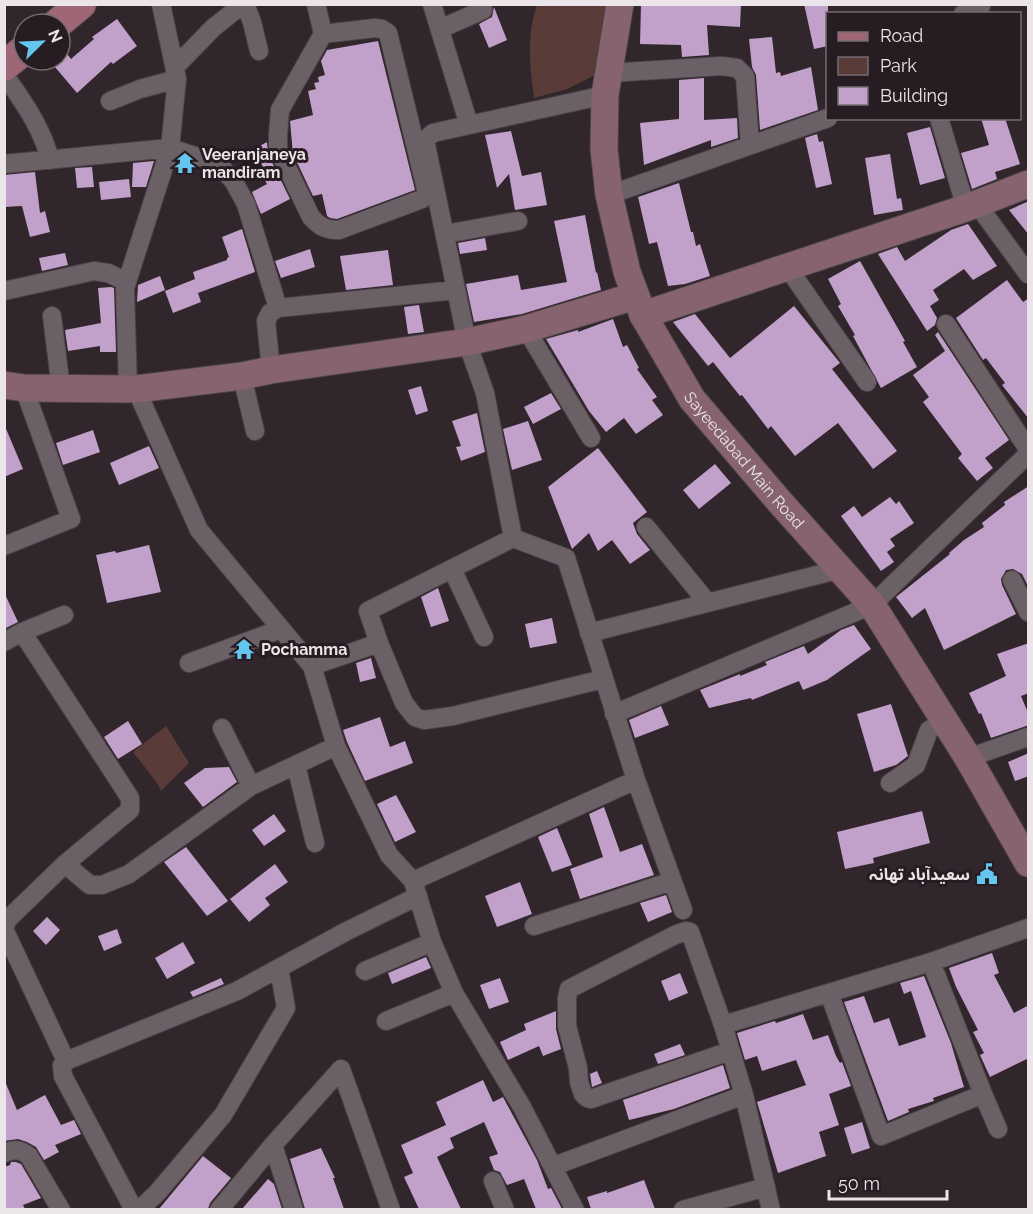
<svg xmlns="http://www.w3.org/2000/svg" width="1033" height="1214" viewBox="0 0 1033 1214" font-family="Raleway,'Noto Sans Arabic',sans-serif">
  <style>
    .green { fill: #593b37 }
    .building { fill: #c1a0c9 }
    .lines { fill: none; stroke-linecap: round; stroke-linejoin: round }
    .street-casing { stroke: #4b4247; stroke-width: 20 }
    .secondary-casing { stroke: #4b4247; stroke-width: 29 }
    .primary-casing { stroke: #4b4247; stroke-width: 32 }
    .street { stroke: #6c6067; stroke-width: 18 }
    .secondary { stroke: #86636e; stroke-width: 27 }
    .primary { stroke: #9f6775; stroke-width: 30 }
    .labels { text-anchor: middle; stroke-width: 6; stroke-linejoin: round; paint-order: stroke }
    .poi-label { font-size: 16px; font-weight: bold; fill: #ebe4e8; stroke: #261c22; text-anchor: start }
    .street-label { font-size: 16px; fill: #ebe4e8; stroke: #261c22 }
  </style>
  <rect width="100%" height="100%" fill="#30262c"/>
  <!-- green -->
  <path class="green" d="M537,5H606L595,75L567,89L534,98C530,64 526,38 537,5Z
    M166,726L189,763L161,791L157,783L133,752Z"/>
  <!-- building -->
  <path class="building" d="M641,4H741L740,27L707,25L709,55L682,57L681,45L640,44Z
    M804,4H828V46L814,49Z
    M494,7L507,40L489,48L479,24L492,17Z
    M117,19L137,46L113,64L111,62L77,93L49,60H60V45L71,59L94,39L92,37Z
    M772,37L776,73L780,72L781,76L811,67L818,110L760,130L756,75L752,67L749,39Z
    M378,41L415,190L337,219L330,218L327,216L322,194L313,196L293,154L290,121L313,115L308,91L316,89L314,83L319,82L318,77L325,75L321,61L327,50Z
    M704,78V120L737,118L738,138L711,147V140L644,165L640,123L679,119V80Z
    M981,118H1005L1020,164L995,172L997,179L972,189L961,153L989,145Z
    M930,127L945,178L920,185L907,133Z
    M511,131L522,176L541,172L547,205L515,210L509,174L497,188L485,135Z
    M817,134L819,142L823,141L832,184L816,188L805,138Z
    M267,142L268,154L290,199L261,214L252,192L267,184L262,175L266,173L254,149Z
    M890,154L897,199L901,198L903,210L874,215L865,158Z
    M154,161L146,187H132L133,163Z
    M92,167L94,187L77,188L75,168Z
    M35,172L40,213L45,211L50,232L30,237L22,206L4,207V175Z
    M129,179L131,197L101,200L99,182Z
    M679,183L691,232H693L696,246L700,244L710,276L685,284L668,286L657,242L649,244L638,197Z
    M1029,201V235L1009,210Z
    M585,215L596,273L597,272L601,290L522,314L474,322L466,284L518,275L521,290L567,282L554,221Z
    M968,224L997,266L973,280L964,269L933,290L939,300L930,306L937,318L935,325L927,331L878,254L897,247L905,261L951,230Z
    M242,229L255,272L198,293L201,302L173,313L165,291L195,279L193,272L227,260V258L229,257L222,237Z
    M485,238L487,250L460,254L458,243Z
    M310,249L315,267L281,278L275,261Z
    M388,250L393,285L346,290L340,256Z
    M65,253L68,265L42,271L39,258Z
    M860,261L905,341L903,342L917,367L881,388L853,336L855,335L838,306L841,304L828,279Z
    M160,276L165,290L137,302L138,285Z
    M1007,280L1023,302L1029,298V419L1002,385L1005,383L986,358L983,360L956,318Z
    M111,287L114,288L116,352H100V346L68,351L65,330L101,323L98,288Z
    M419,305L424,332L408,334L404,307Z
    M794,306L840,363L832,369L897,451L873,469L838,423L795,456L771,426L768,429L742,395L740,396L713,362L708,366L673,322L695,314L730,358Z
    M613,319L623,347L627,345L639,368L637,369L657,397L652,400L663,415L636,434L624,418L606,432L589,411L546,339L578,330V332Z
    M938,332L1009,440L985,458L993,468L977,481L958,458L962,454L923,402L929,397L913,375L945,351L935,335Z
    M421,386L428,411L416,415L408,390Z
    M551,393L561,409L533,424L524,407Z
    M477,413L485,452L461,461L456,447L461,446L452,421Z
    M528,421L542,460L512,470L503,429Z
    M4,424L23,469L4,477Z
    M93,430L100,452L63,465L56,443Z
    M149,446L159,468L119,485L110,463Z
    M598,448L647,512L633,523L637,534L650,550L630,564L612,540L598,551L589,533L572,549L548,487Z
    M715,464L731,483L699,509L683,490Z
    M1029,486V588L1022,574L1013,569L1006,570L1001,579L1002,585L1016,614L944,650L925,608L912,618L896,597L950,554L949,553L964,540L984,527L982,523L1005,505L1004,502Z
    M890,497L896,504L899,501L914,523L890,539L895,546L887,552L894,562L881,571L841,516L854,506L862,517Z
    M149,545L161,592L107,603L96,555L115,551L116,553Z
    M438,588L449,621L431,627L421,597Z
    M4,592L18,622L4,629Z
    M552,618L557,643L530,648L525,624Z
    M854,625L871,649L827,680L803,690L799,681L752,700L751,698L709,708L700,690L740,674V676L767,665L765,662L804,646L808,654L841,630Z
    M1029,643V693L1021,696L1029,715V725L991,738L981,713L979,714L969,693L1006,676L997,654Z
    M371,658L376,678L360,682L356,663Z
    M891,704L908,756L896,765L874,772L857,714Z
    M661,706L669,725L635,738L629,720Z
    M380,717L390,747L405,741L413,763L365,781L347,742L343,730Z
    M128,721L142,744L118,759L104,737Z
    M1029,753V776L1015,781L1008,762Z
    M229,767L237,782L203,807L184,783L205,768Z
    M396,795L416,832L395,842L377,804Z
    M604,807L620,852L642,844L654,875L580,899L570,869L603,857L589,814Z
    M922,811L930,843L873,858L874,863L845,869L837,832Z
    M274,814L286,831L264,846L252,830Z
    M557,828L572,865L552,872L538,837Z
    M186,847L228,901L207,916L164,862Z
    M275,864L288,882L265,898L270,905L249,922L230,899Z
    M520,882L532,914L497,927L485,896Z
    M666,895L672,912L648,922L640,903Z
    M47,917L60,930L46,945L33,931Z
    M117,929L122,943L104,951L98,936Z
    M183,942L195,963L167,979L155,958Z
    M992,953L999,973L994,975L1014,1013L1029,1005V1058L990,1077L980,1055L984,1053L973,1032L978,1030L956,987L949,968Z
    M426,957L431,968L392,984L388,973Z
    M680,973L688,993L669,1001L661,981Z
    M924,976L951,1043L964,1087L933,1098L934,1101L908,1109L909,1112L888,1121L844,1002L864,996L874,1023L889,1018L899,1046L926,1037L911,991L904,994L900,983Z
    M221,978L224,984L193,997L190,992Z
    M500,978L509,1002L489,1009L480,985Z
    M556,1011V1029L561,1049L543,1056L539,1046L508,1060L500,1042L526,1030L524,1024Z
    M803,1014L813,1040L828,1035L836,1056L840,1063L842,1062L851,1086L829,1094L839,1125L819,1132L826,1156L778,1173L757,1102L806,1085L796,1060L762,1071L757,1056L745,1060L737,1033L775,1021L776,1023Z
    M680,1044L685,1055L658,1064L654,1054Z
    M723,1065L730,1088L674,1109L629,1120L623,1100Z
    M597,1071L602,1083L592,1087L590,1074Z
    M4,1079L17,1110L45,1095L61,1125L74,1120L81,1134L55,1145L59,1152L44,1160L36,1147L27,1142L18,1139L4,1141Z
    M483,1080L493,1102L503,1097L537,1160L548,1189L551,1188L562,1209H536L524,1179L507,1185L500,1172L494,1170L489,1157L498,1154L484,1122L450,1138L454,1148L437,1157L461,1209H419L404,1177L413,1173L401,1145L446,1125L436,1102Z
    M862,1122L870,1148L852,1154L844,1128Z
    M321,1148L335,1178H333L344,1209H305L290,1159Z
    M203,1156L231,1178L210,1203L208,1209H159Z
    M11,1162H16L21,1164L41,1198L23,1205L25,1209H4V1167L10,1165Z
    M268,1179L274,1184L282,1209H242Z
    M644,1180L655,1209H591L587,1197L607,1191V1193Z"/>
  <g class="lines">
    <defs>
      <path id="street" d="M161,4L177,79L170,148L125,288L128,389H136L199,530L312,666L336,746L389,855L413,881L432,942L454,993L522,1107L575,1210
        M245,4L252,22L259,51
        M316,4L323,34L280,110L278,135V149L311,217C320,227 326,230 339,230L422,199L427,193L388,33L382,29L375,28L323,34
        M432,4L469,125L433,133L425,140L467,342L485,393L513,538L566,558L636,780L683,910
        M963,14L981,6L980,4
        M440,29L483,10
        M176,66L213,28L243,4
        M608,73L721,66L737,68L745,76L750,145
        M4,74C23,102 42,127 50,160
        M110,101L140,89L177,79
        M939,118L966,208
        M469,125L605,95
        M4,164L170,148L214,162L223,169L234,182L246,204L278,308L270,313L266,321L271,370
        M609,195L828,118
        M977,204L1028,274
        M445,234L518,221
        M788,268L867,382
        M4,291L94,271L108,273L127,282
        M278,308L456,290
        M52,316L61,389
        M946,324L1028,449
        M526,329L591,438
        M242,376L255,431
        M646,527L707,602
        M4,546L71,519L24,388
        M452,569L484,637
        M1012,580L1028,612
        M64,615L22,632L130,798V810L65,864L90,885H102L129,874L251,786L336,746
        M589,633L841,569
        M4,642L22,632
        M379,643L404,703L415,717L424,720L453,716L603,679
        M189,663L281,629
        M312,666L379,643L368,611L513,538
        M614,714L872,605L1028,454
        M222,728L251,786
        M968,758L1028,737
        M296,765L315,843
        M890,783L916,765L929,730L945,722
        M413,881L636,780
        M534,926L672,881
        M4,928L8,919L65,864
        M4,929L66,1061
        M931,962L983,1094
        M365,971L432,942
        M829,993L881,1136L983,1094L998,1129
        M386,1021L454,993
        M723,1025L931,962L1028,928
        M730,1051L591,1099L587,1098L583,1094L579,1082L578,1068L567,1026V998L569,989L675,935L686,931L690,932L723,1025L744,1095L771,1210
        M273,1145L294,1210
        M4,1153C15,1149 20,1149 29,1156L61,1210
        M554,1166L744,1095
        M493,1181L505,1210
        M134,1210L63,1076L62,1065L66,1061L237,991L345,932L418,896
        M139,1210L157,1193L223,1115L286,1008L279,968
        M219,1210L273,1145L341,1069L391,1210
        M683,1210L766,1187"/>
      <g id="secondary">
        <path id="s1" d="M620,4L605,95L604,149L609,195L627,272L643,315L692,399L779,501L872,605L968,758L1028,863"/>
        <path d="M643,315L966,208L1028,184"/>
        <path d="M4,385L24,388L128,389"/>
        <path d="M136,389L242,376L271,370L467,342L526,329L635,296"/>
      </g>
      <path id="primary" d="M57,24L81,4
        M4,66L24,50"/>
    </defs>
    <!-- street casing -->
    <use href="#street" class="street-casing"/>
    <!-- secondary casing -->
    <use href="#secondary" class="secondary-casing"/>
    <!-- primary casing -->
    <use href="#primary" class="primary-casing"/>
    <!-- street -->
    <use href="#street" class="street"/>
    <!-- secondary -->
    <use href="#secondary" class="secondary"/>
    <!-- primary -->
    <use href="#primary" class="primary"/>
  </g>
  <!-- icons -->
  <defs>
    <symbol id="temple-bare" viewBox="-9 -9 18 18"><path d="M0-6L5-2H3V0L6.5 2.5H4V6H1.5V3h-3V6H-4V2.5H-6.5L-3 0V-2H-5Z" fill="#64c5ee" stroke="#261c22" stroke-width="2.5" paint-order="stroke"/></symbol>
    <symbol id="civic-bare" viewBox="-9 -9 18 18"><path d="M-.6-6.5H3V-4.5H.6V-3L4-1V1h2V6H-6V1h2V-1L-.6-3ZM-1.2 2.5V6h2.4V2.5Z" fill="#64c5ee" stroke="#261c22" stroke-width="2.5" paint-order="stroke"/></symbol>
  </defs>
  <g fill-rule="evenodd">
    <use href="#temple-bare" x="170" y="148" width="30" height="30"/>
    <use href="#temple-bare" x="229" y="634" width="30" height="30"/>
    <use href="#civic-bare" x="972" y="859" width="30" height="30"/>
  </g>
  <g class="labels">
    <!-- poi labels -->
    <g class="poi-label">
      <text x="202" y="160">Veeranjaneya<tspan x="202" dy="18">mandiram</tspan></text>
      <text x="261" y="655">Pochamma</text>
      <text x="970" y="880" text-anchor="end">سعیدآباد تھانہ</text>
    </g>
    <!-- street labels -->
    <g class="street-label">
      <text dy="6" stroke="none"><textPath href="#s1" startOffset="495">Sayeedabad Main Road</textPath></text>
    </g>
  </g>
  <!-- border -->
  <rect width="1033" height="1214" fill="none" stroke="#ebe4e8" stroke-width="12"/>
  <!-- legend -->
  <rect x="826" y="12" width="195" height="108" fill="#261c22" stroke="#756c71" stroke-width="1.5"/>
  <rect x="838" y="32" width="30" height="9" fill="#9f6775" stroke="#756c71" stroke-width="1.5"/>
  <text x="880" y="42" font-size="18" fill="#ebe4e8">Road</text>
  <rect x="838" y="57" width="30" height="18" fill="#593b37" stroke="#756c71" stroke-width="1.5"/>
  <text x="880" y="72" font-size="18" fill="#ebe4e8">Park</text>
  <rect x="838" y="87" width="30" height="18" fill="#c1a0c9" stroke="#756c71" stroke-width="1.5"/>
  <text x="880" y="102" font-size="18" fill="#ebe4e8">Building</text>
  <!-- north arrow -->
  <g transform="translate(42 42) rotate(66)"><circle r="28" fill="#261c22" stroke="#756c71" stroke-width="1.5"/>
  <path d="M0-4.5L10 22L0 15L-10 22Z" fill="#64c5ee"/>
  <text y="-9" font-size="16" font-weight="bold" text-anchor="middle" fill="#ebe4e8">N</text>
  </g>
  <!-- scale -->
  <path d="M829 1190v9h118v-9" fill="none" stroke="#ebe4e8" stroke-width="3"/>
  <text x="838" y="1190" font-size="18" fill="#ebe4e8" stroke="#261c22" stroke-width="4.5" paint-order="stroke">50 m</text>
</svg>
